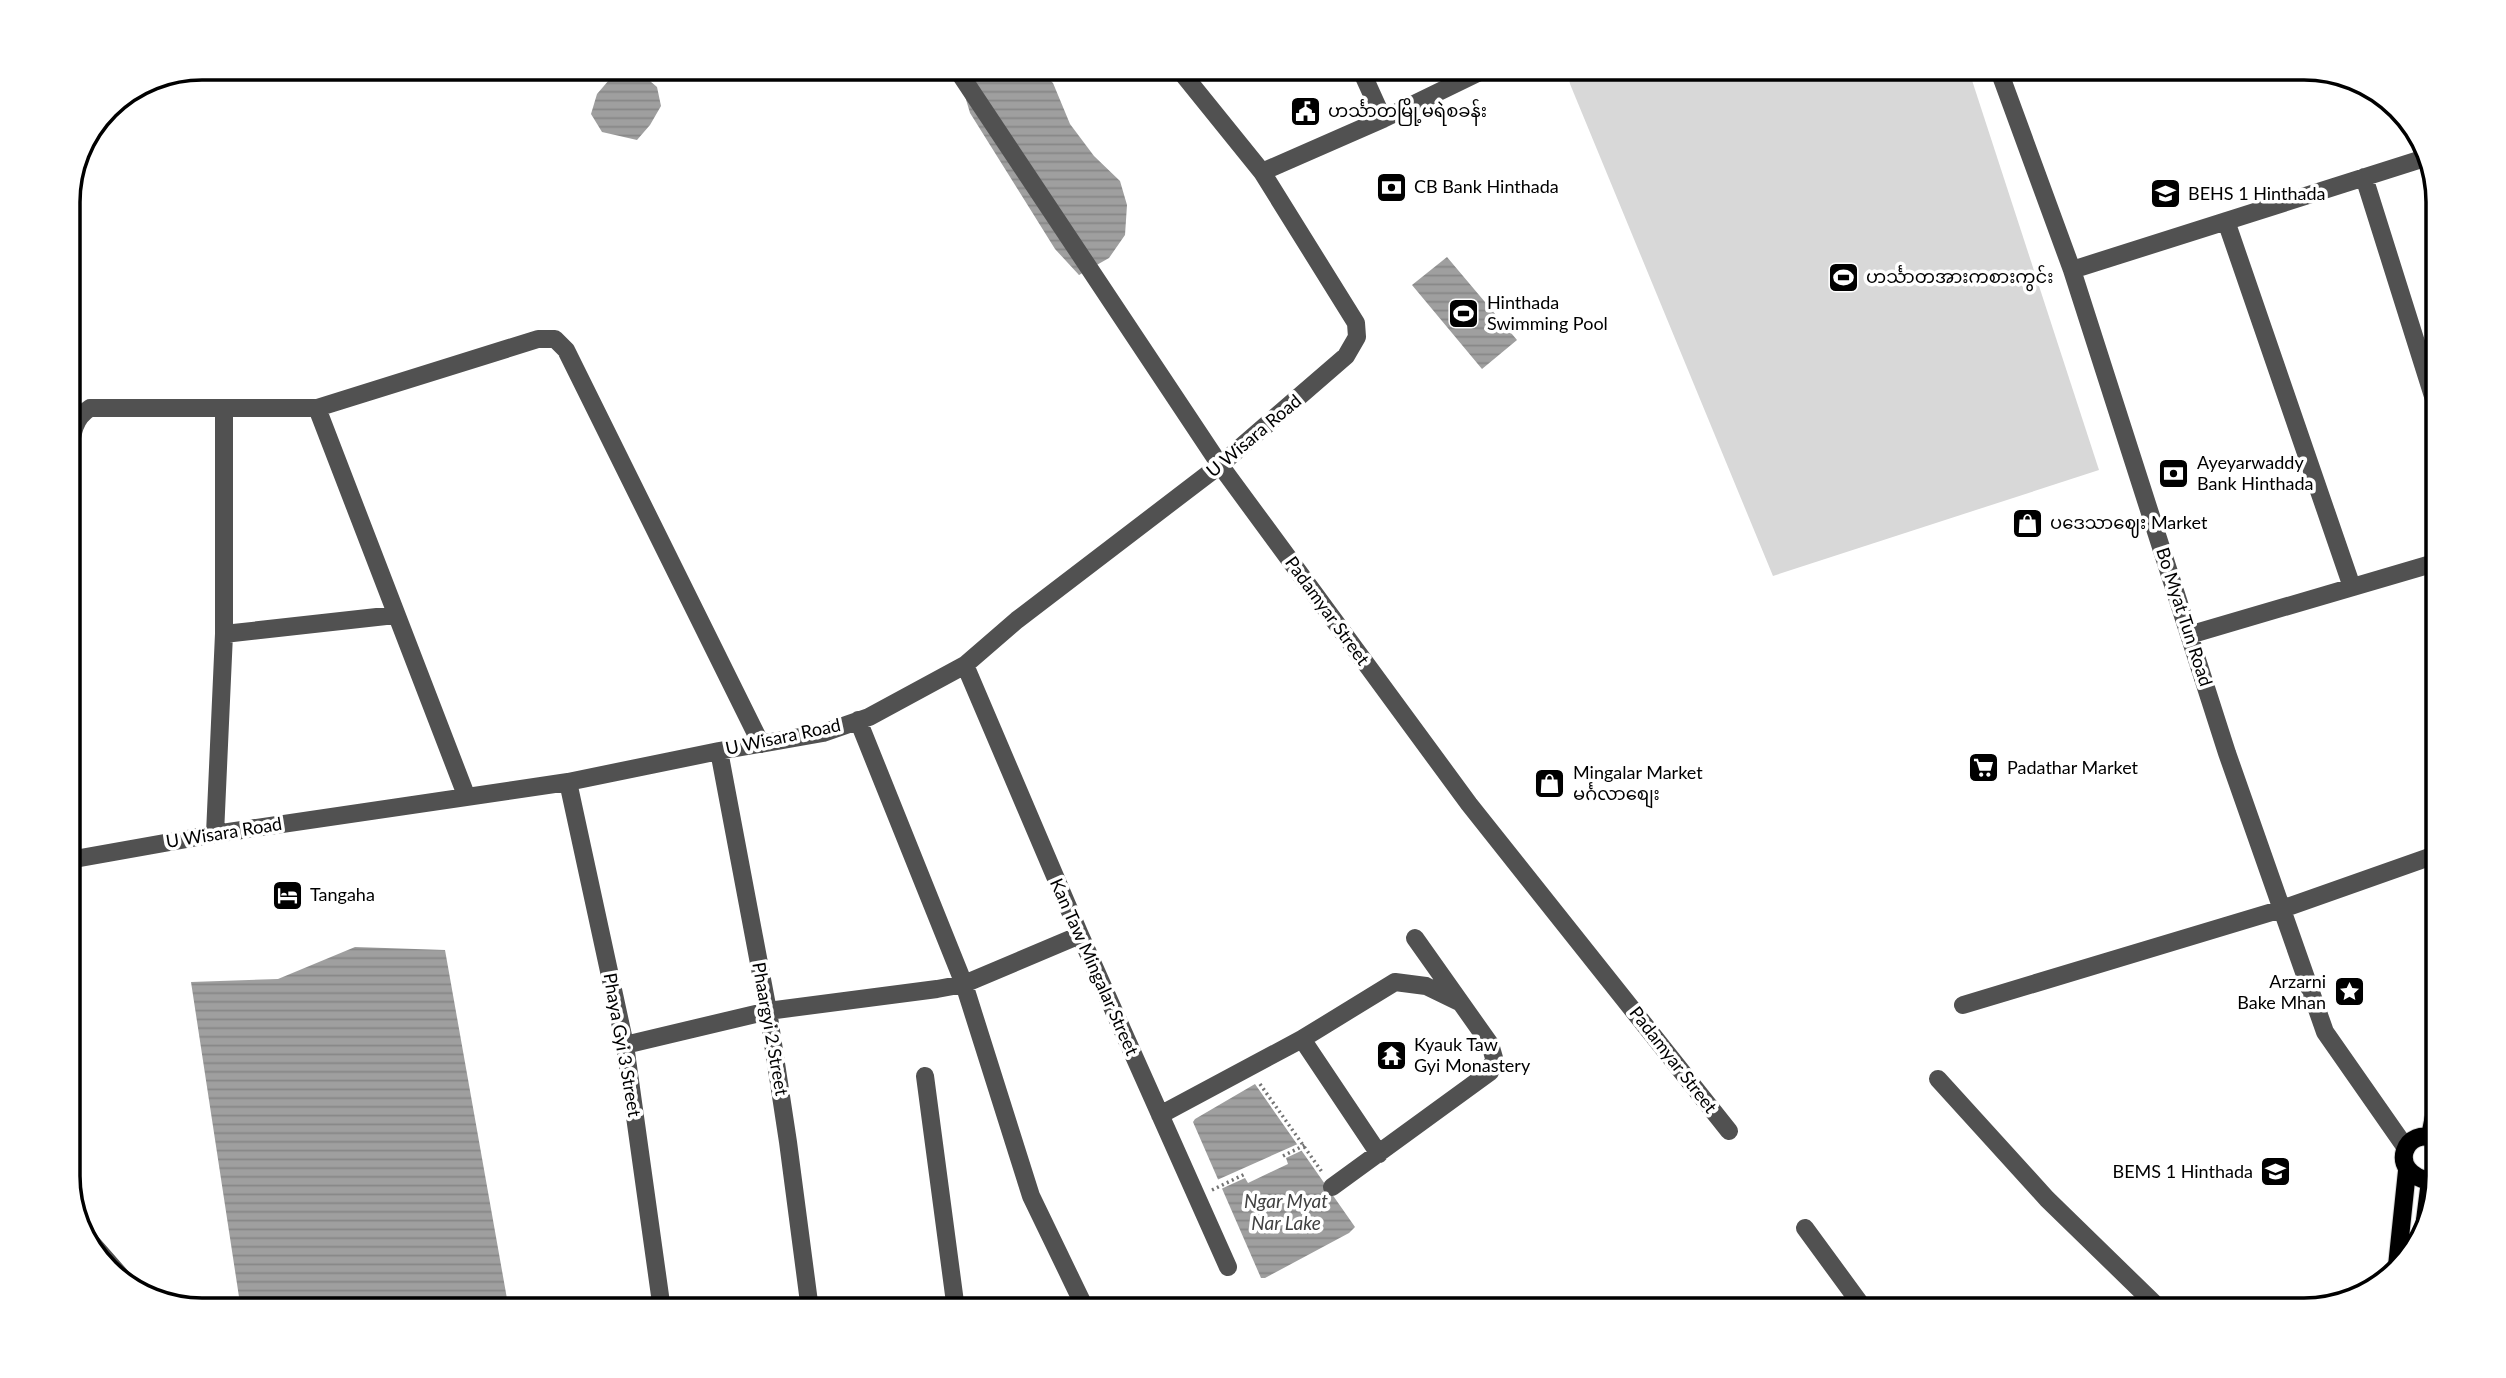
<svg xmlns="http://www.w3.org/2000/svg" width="2506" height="1378" viewBox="0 0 2506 1378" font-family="Lato,'Noto Sans Myanmar',sans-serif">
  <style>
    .pitch { fill: #d8d8d8 }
    .water { fill: url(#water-rules) }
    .pier { fill: #fff }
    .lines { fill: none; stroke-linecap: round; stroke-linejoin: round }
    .major-casing { stroke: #dbdbdb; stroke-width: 20 }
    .path { stroke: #737373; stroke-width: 3.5; stroke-dasharray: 2 3.5; stroke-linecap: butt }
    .minor { stroke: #515151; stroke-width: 18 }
    .major { stroke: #000; stroke-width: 18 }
    .labels { text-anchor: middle; stroke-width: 7; stroke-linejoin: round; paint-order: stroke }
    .poi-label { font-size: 18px; fill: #000; stroke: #fff; text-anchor: start }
    .street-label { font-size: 18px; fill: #000; stroke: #fff }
    .water-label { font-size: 19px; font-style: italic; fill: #404040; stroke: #fff }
    .rim { fill: none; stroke: #000; stroke-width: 3.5 }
  </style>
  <defs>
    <pattern id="water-rules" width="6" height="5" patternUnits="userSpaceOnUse" patternTransform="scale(1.75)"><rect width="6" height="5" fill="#9f9f9f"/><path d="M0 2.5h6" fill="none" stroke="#878787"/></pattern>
  </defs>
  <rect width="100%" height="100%" fill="#fff"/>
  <!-- pitch -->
  <path class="pitch" d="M1567,68H1968L2099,470L1773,576L1570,84Z"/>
  <!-- water -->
  <path class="water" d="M986,68H1038L1053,83L1070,124L1094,156L1120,181L1127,205L1125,235L1109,258L1079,275L1055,249L970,113L965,96L978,70Z
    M637,70L657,87L661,106L650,125L637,140L602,132L591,114L597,94L615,73Z
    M1447,257L1517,340L1482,369L1412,285Z
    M355,947L445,950L509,1310H241L191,982L278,979Z
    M1255,1084L1355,1227L1349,1233L1265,1278H1261L1193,1122L1195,1119Z"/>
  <!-- pier -->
  <path class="pier" d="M1300,1143L1303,1150L1286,1158L1288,1164L1248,1183L1245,1178L1221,1189L1217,1180Z"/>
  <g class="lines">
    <defs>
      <path id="major" d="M2430,1136L2438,1096
        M2438,1176L2430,1181C2385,1173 2405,1123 2438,1140
        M2423,1236L2430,1181
        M2397,1266L2407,1171"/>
    </defs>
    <!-- major casing -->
    <use href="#major" class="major-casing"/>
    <!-- path -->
    <path class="path" d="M1260,1084L1322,1172
      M1283,1156L1305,1145
      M1212,1190L1245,1174"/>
    <!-- minor -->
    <path class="minor" d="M956,68L1220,465L1469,804L1729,1131
      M1178,68L1262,172
      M1360,68L1383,119
      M1998,68L2072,270L2227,753L2325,1032L2406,1148
      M2364,177L2438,412
      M2226,221L2352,587
      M2072,270L2425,158
      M317,408L466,795
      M69,460C72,439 71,420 90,408H317L538,339H555L566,350L761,744
      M224,634L395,615
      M2189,635L2438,562
      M965,665L1080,935L1228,1267
      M858,720L964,984L1031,1196L1086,1310
      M719,751L768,1011L788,1142L810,1310
      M568,782L625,1045L662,1310
      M215,834L224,634V408
      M69,860L215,834L568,782L719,751L823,733L869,717L965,665L1017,620L1220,465L1346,356L1357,337L1356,323L1262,172L1383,119L1488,68
      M1963,1005L2282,909L2438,854
      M625,1045L768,1011L937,989L964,984L1080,935
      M925,1076L956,1310
      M1938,1079L2047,1199L2161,1310
      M1160,1115L1302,1039
      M1379,1154L1302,1039L1395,982L1426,986L1459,1002
      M1332,1187L1490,1072L1494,1058L1490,1044L1415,938
      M1805,1228L1865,1310
      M85,1233L89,1240L125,1281"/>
    <!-- major -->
    <use href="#major" class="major"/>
  </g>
  <!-- icons -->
  <defs>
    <symbol id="civic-square" viewBox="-11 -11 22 22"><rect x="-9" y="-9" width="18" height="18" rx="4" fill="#000" stroke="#fff"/><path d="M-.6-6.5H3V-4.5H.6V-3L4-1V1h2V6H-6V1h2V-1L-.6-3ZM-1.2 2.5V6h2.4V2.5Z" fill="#fff"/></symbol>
    <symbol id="bank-square" viewBox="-11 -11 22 22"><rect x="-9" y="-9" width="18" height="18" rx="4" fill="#000" stroke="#fff"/><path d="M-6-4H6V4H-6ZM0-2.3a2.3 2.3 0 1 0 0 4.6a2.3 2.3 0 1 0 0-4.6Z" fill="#fff"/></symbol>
    <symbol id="school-square" viewBox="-11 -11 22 22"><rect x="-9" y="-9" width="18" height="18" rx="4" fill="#000" stroke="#fff"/><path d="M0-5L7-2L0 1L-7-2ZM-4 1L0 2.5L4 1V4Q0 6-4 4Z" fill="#fff"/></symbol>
    <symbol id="stadium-square" viewBox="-11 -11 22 22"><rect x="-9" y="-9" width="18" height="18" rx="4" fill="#000" stroke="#fff"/><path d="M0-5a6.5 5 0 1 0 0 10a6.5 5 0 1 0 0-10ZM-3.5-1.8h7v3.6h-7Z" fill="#fff"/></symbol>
    <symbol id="shop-square" viewBox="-11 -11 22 22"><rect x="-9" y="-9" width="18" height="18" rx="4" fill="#000" stroke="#fff"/><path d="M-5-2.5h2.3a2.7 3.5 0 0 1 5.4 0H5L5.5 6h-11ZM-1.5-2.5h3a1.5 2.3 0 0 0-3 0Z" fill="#fff"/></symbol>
    <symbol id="supermarket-square" viewBox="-11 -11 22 22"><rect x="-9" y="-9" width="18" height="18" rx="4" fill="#000" stroke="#fff"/><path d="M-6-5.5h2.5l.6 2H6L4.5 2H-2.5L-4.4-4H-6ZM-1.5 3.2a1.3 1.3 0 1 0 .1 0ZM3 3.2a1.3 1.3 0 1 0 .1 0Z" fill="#fff"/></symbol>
    <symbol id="hotel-square" viewBox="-11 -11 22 22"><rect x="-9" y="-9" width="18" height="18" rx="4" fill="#000" stroke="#fff"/><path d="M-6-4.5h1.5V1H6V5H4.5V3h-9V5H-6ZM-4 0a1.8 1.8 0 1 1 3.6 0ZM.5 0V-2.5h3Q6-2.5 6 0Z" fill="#fff"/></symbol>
    <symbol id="sight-square" viewBox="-11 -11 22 22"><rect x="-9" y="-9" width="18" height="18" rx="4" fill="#000" stroke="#fff"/><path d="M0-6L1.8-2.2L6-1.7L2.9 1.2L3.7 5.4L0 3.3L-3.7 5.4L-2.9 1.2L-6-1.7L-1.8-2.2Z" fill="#fff"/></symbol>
    <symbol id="temple-square" viewBox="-11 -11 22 22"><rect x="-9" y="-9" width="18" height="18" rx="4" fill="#000" stroke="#fff"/><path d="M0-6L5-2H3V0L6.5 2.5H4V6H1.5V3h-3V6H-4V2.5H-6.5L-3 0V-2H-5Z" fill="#fff"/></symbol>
  </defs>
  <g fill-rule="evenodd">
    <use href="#civic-square" x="1288" y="94" width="35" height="35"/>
    <use href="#bank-square" x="1374" y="170" width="35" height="35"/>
    <use href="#school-square" x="2148" y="176" width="35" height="35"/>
    <use href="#stadium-square" x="1826" y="260" width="35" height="35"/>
    <use href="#stadium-square" x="1446" y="296" width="35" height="35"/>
    <use href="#bank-square" x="2156" y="456" width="35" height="35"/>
    <use href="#shop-square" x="2010" y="506" width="35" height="35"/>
    <use href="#supermarket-square" x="1966" y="750" width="35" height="35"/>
    <use href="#shop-square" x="1532" y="766" width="35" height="35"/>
    <use href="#hotel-square" x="270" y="878" width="35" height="35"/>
    <use href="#sight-square" x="2332" y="974" width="35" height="35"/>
    <use href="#temple-square" x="1374" y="1038" width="35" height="35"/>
    <use href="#school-square" x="2258" y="1154" width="35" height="35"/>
  </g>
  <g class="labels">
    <!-- poi labels -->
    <g class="poi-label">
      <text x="1328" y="117">ဟင်္သာတမြို့မရဲစခန်း</text>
      <text x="1414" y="193">CB Bank Hinthada</text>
      <text x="2188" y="200">BEHS 1 Hinthada</text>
      <text x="1866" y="283">ဟင်္သာတအားကစားကွင်း</text>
      <text x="1487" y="309">Hinthada<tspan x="1487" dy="21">Swimming Pool</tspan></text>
      <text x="2197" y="469">Ayeyarwaddy<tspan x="2197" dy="21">Bank Hinthada</tspan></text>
      <text x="2050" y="529">ပဒေသာဈေး Market</text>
      <text x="2007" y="774">Padathar Market</text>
      <text x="1573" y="779">Mingalar Market<tspan x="1573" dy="21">မင်္ဂလာစျေး</tspan></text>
      <text x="310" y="901">Tangaha</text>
      <text x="2326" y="988" text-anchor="end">Arzarni<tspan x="2326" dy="21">Bake Mhan</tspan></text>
      <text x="1414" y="1051">Kyauk Taw<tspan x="1414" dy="21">Gyi Monastery</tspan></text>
      <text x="2253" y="1178" text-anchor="end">BEMS 1 Hinthada</text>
    </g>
    <!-- street labels -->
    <g class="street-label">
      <text transform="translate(1254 436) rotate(-40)" y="6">U Wisara Road</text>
      <text transform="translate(1327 611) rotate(54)" y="6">Padamyar Street</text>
      <text transform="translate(2184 617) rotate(72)" y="6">Bo Myat Tun Road</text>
      <text transform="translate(783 737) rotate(-12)" y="6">U Wisara Road</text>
      <text transform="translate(224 833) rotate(-9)" y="6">U Wisara Road</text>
      <text transform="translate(1094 967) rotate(66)" y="6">Kan Taw Mingalar Street</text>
      <text transform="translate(770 1029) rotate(80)" y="6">Phaargyi 2 Street</text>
      <text transform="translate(622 1045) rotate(80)" y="6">Phaya Gyi 3 Street</text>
      <text transform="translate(1673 1060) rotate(52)" y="6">Padamyar Street</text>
    </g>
    <!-- water labels -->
    <g class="water-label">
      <text x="1286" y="1208">Ngar Myat<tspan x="1286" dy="22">Nar Lake</tspan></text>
    </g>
  </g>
  <!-- crop -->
  <path d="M0 0H2506V1378H0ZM202 80H2304A122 122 0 0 1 2426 202V1176A122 122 0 0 1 2304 1298H202A122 122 0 0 1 80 1176V202A122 122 0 0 1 202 80Z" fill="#fff" fill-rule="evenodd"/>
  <path class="rim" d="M202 80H2304A122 122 0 0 1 2426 202V1176A122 122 0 0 1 2304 1298H202A122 122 0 0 1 80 1176V202A122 122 0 0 1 202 80Z"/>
</svg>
